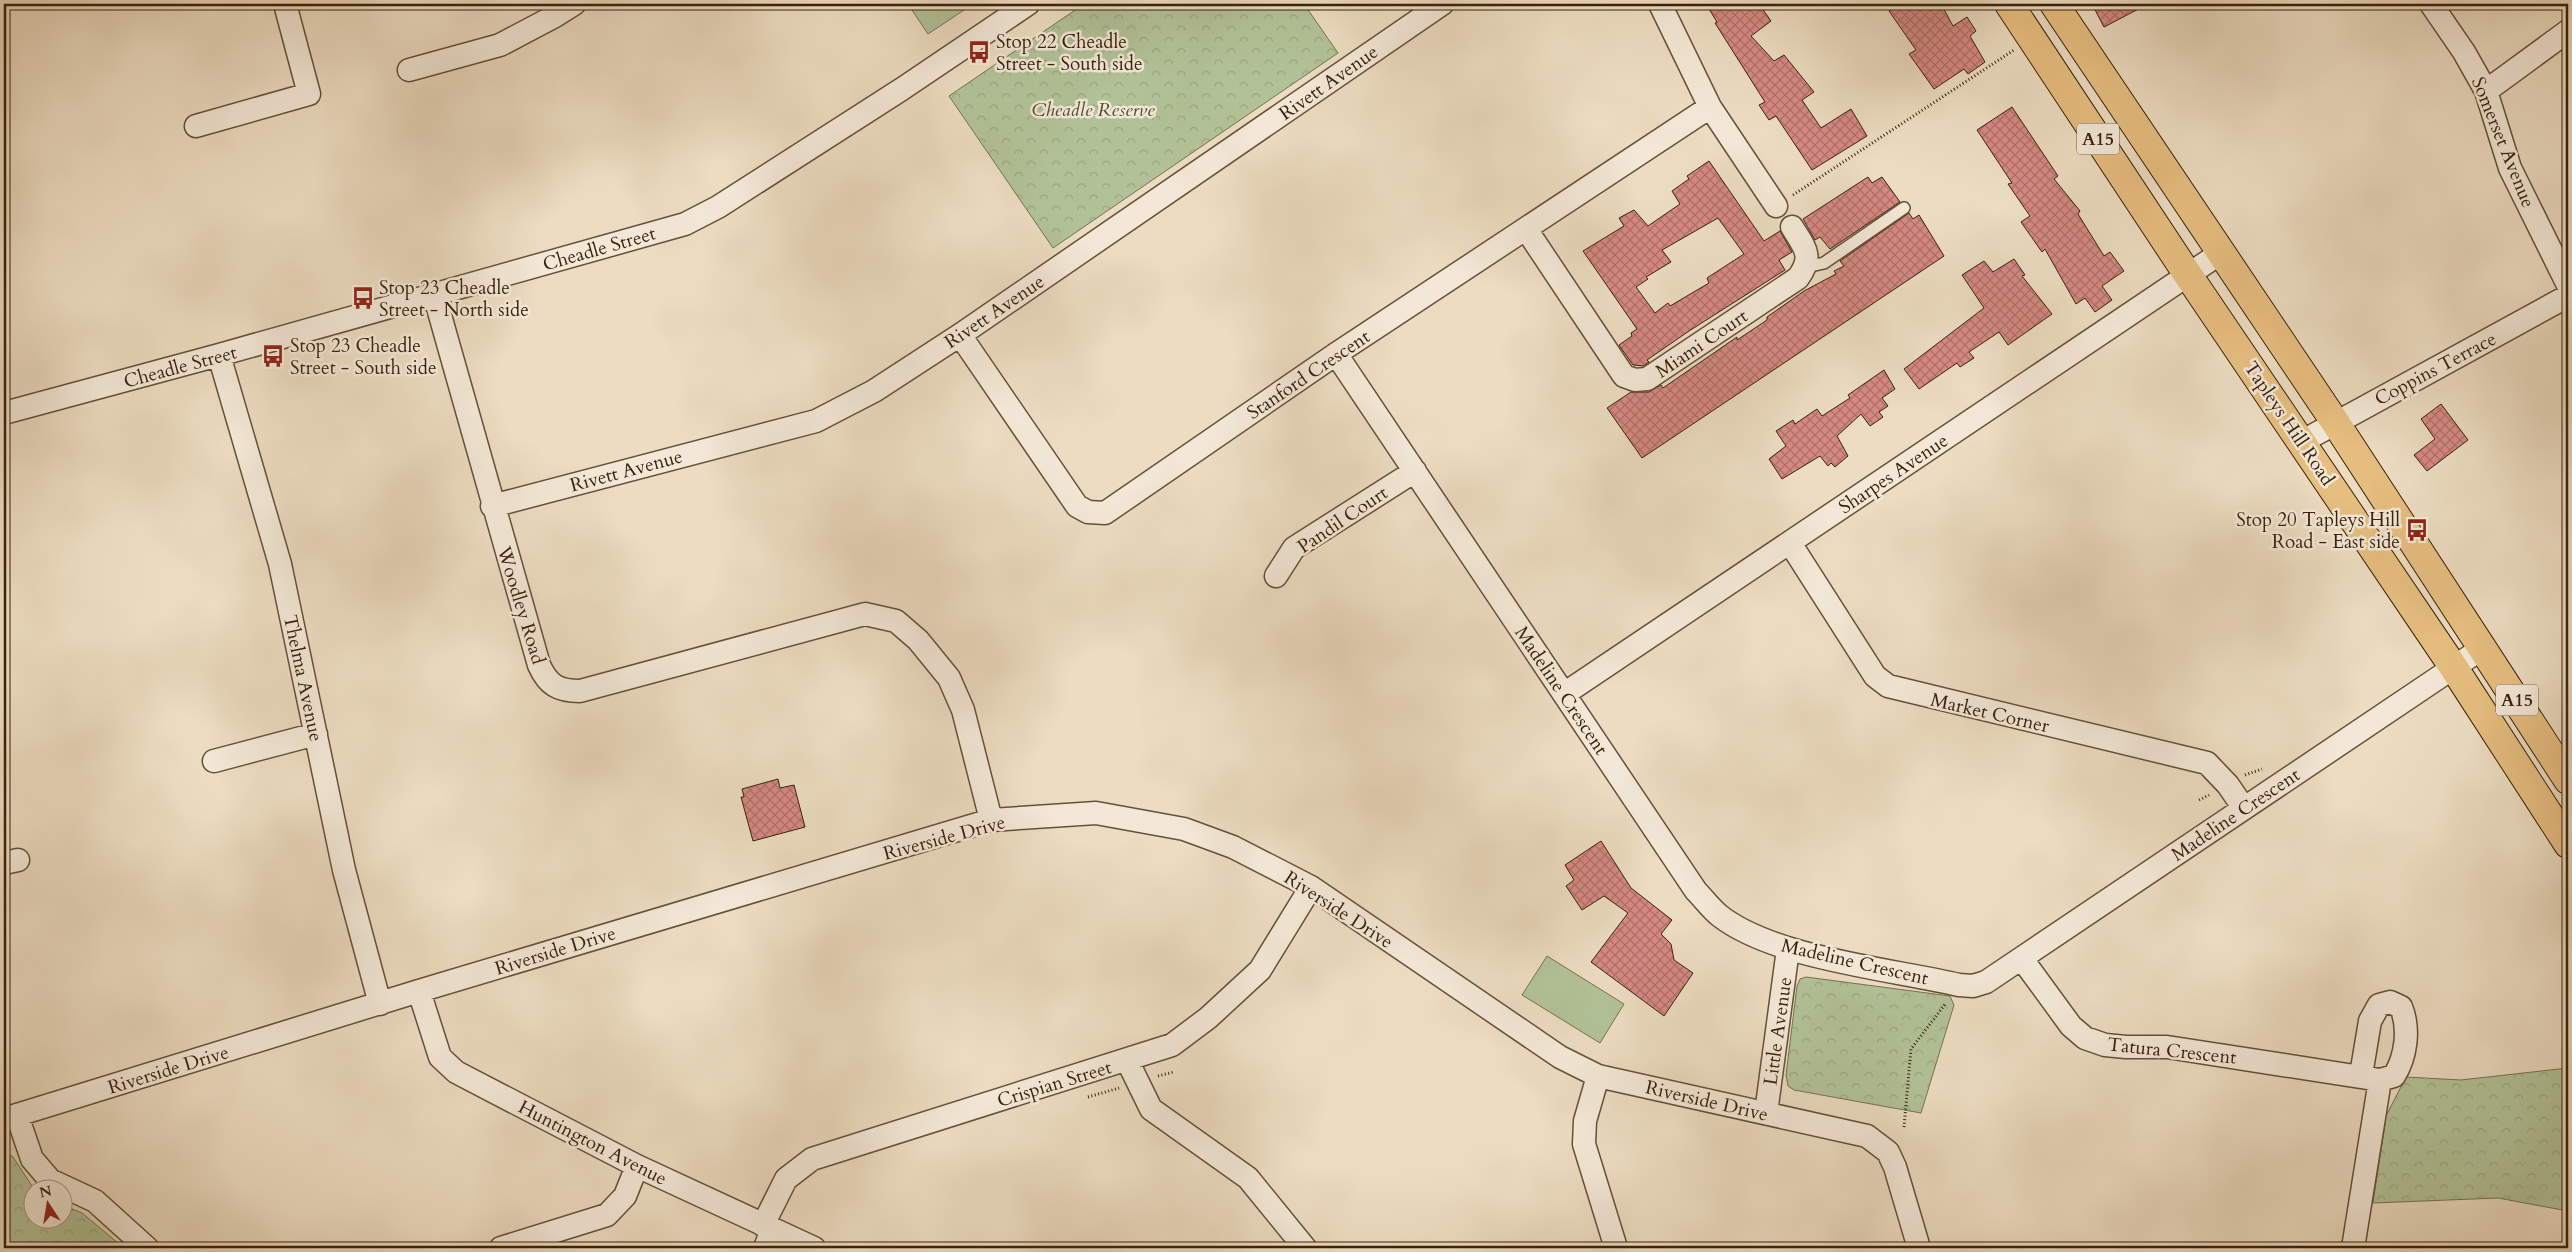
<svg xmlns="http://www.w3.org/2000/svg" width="2572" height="1252" viewBox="0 0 2572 1252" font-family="Cardo,serif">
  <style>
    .forest { fill: url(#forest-crowns); stroke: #757251 }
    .pitch { fill: #b2c298; stroke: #757251 }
    .building { fill: url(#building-cross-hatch); stroke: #38220a; fill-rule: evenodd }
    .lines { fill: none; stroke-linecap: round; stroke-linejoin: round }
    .lane-casing { stroke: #655038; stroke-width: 14 }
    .street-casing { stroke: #655038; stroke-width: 25 }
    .primary-casing { stroke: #38220a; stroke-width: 30 }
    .path { stroke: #38220a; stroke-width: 3; stroke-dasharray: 1 2.5; stroke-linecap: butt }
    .lane { stroke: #f3e8d7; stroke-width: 11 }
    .street { stroke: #f3e8d7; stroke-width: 22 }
    .primary { stroke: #e6be80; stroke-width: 28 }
    .labels { text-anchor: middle; stroke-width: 5; stroke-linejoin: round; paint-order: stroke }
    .shield { fill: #f3e8d7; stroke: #705d48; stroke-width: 1 }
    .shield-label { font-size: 18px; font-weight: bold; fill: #38220a }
    .poi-label { font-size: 19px; fill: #38220a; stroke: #f3e8d7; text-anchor: start }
    .street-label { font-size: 19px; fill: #38220a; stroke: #f3e8d7 }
    .park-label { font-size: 19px; font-style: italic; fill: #564a2e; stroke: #f3e8d7 }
  </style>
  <defs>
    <pattern id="forest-crowns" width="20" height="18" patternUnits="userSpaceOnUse" patternTransform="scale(1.25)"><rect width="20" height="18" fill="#b2c298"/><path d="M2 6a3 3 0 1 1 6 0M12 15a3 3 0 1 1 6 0" fill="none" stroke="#9aa682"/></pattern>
    <pattern id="building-cross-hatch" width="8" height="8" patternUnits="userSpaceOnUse" patternTransform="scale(1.25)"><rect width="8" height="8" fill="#d68983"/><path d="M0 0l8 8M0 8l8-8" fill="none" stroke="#af7069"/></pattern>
  </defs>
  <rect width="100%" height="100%" fill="#ecdcc1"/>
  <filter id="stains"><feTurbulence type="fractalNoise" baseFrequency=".004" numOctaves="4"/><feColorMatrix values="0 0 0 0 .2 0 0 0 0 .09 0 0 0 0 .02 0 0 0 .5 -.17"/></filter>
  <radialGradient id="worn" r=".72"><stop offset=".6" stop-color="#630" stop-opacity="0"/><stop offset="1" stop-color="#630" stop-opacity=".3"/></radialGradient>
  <!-- forest -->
  <path class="forest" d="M1084,4H1304L1338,53L1053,248L949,96Z
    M1806,977L1950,996L1954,1005L1921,1113L1794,1090L1788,1086L1786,1075L1797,986L1800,979Z
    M2568,1068V1211L2498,1198L2373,1203L2386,1116L2406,1077L2461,1080Z
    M4,1150L13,1157L34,1189L32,1220H62L63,1205L82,1213L124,1248H4Z"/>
  <!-- pitch -->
  <path class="pitch" d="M908,4H964L967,8L928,34Z
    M1547,956L1624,1004L1600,1043L1522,995Z"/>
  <!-- building -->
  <path class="building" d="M1706,4H1759L1771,21L1751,36L1774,61L1784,55L1814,92L1802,100L1821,128L1851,109L1867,136L1812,170L1776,116L1769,120L1759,105L1765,102L1715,23L1717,22Z
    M1900,4H1941L1953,26L1967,17L1976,31L1970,36L1985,62L1968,74L1964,69L1934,89L1909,54L1916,50L1889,11Z
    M2092,4H2148L2104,27Z
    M2012,107L2058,176L2054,179L2080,211L2078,214L2104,256L2110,252L2124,271L2102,286L2112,300L2095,312L2085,298L2076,304L2045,249L2042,252L2021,222L2030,216L2008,184L2012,183L1977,130Z
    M1709,161L1764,241L1780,231L1792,252L1779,260L1785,270L1689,331L1647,360L1649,362L1643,366L1633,365L1619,345L1632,336L1631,333L1637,329L1583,251L1624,226L1619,218L1634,210L1648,226L1680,204L1672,191L1689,179L1687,176ZM1718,218L1744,254L1707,278L1709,283L1670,306L1668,303L1655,313L1636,287L1648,279L1646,277L1671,262L1662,250Z
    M1868,177L1872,183L1882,177L1900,202L1830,249L1820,237L1815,240L1803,219Z
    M1909,213L1913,219L1919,215L1944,256L1642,458L1607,408L1631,392H1649L1661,385L1663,388L1737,337V340L1767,320V317L1804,291L1836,274L1834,271L1844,266L1840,261Z
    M2014,259L2025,275L2022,276L2052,314L2008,345L1999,332L1969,352L1974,358L1960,367L1957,363L1919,389L1904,369L1984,308L1962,275L1984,261L1993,272Z
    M1884,370L1895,389L1882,398L1888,406L1879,412L1883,417L1870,426L1861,414L1837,436L1848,456L1835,467L1831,463L1828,466L1820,456L1782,479L1769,459L1786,446L1776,431L1793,420L1795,424L1817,409L1822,416L1850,398L1848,395Z
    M2441,404L2468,440L2427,471L2414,455L2435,439L2421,419Z
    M778,779L780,788L794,785L805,827L753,841L741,797H744L742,789Z
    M1601,841L1631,888L1672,920L1661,934L1671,944L1674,960L1693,973L1664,1016L1591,962L1628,913L1604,896L1582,910L1566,886L1574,880L1565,865Z"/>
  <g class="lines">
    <defs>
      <path id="lane" d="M1806,267L1824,263L1904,208"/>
      <path id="street" d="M1660,4L1710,107L1776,206
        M2431,4L2464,52L2486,91L2510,168L2568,285
        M409,70L500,45L555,16L574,4
        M2486,91L2568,31
        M196,126L309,94L285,4
        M1526,229L1624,376L1635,380L1647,379L1798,278C1814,256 1805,248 1792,227
        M434,294L539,665C548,685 558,691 580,691L865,614L896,621L918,640L949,678L963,710L991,820
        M960,335L1077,506L1088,512L1105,513L1336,354L1710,107
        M1336,354L1696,891C1704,899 1711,909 1720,916C1774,958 1890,969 1959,985L1973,986L1986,982L2484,647
        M219,355L280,564L344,870L380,1004
        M4,413L219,355L685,224L718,207L902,89L1028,4
        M2303,441L2568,296
        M492,506L816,421L874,391L960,335L1442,4
        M1790,543L1875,676L1888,686L2207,763L2228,785L2243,807
        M1276,576L1294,548L1415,471
        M1564,694L2222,252
        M214,761L316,734
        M4,863L18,860
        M2022,959L2071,1026L2085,1038L2105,1045L2126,1047H2167L2380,1080L2353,1248
        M419,991L440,1057L456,1072L637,1166L814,1248
        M1127,1060L1151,1109L1248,1178L1305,1248
        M2361,1075L2370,1021L2379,1005L2390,1002L2401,1007C2410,1029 2406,1057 2394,1076L2380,1080
        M1598,1076L1585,1121L1584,1144L1616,1248
        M1766,1113L1788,949
        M17,1115L32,1159L50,1180L95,1201L147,1248
        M4,1119L419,991L991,820L1096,813L1184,829L1233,847L1311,887L1560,1057L1598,1076L1867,1136L1888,1152L1895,1167L1919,1248
        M763,1225L786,1179L812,1159L1172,1045L1208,1018L1260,970L1311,887
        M501,1248L607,1215L625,1196L637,1166
        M765,1248L772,1229"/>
      <path id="primary" d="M2009,4L2188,275L2454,668L2568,844
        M2054,4L2335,422L2568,780"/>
    </defs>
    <!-- lane casing -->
    <use href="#lane" class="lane-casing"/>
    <!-- street casing -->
    <use href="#street" class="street-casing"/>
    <!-- primary casing -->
    <use href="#primary" class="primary-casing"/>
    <!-- path -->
    <path class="path" d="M1793,195L2014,50
      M2245,775L2262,769
      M2199,800L2209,795
      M1158,1076L1174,1072
      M1088,1097L1119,1088
      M1904,1127L1911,1049L1946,1003"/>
    <!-- lane -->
    <use href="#lane" class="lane"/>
    <!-- street -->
    <use href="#street" class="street"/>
    <!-- primary -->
    <use href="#primary" class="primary"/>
  </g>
  <!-- icons -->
  <defs>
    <symbol id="bus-bare" viewBox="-9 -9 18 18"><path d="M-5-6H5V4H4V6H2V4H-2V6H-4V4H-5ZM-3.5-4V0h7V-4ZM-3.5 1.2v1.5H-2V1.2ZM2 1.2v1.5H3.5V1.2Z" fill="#8f2418" stroke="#f3e8d7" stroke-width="2.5" paint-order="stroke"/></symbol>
  </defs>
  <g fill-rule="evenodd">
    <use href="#bus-bare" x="963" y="36" width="32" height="32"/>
    <use href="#bus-bare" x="347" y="282" width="32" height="32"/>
    <use href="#bus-bare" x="257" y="340" width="32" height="32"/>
    <use href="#bus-bare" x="2401" y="514" width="32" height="32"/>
  </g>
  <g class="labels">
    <!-- shield labels -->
    <g class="shield">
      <rect x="2077" y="123.5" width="42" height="31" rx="4"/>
      <rect x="2496" y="684.5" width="42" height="31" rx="4"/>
    </g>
    <g class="shield-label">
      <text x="2098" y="145">A15</text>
      <text x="2517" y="706">A15</text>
    </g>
    <!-- poi labels -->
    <g class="poi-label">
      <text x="996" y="48">Stop 22 Cheadle<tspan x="996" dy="22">Street - South side</tspan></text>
      <text x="379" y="294">Stop 23 Cheadle<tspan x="379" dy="22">Street - North side</tspan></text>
      <text x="290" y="352">Stop 23 Cheadle<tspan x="290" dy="22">Street - South side</tspan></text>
      <text x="2400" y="526" text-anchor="end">Stop 20 Tapleys Hill<tspan x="2400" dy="22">Road - East side</tspan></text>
    </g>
    <!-- street labels -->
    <g class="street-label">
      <text transform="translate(1328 82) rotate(-35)" y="7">Rivett Avenue</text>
      <text transform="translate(2504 142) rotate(68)" y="7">Somerset Avenue</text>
      <text transform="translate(599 248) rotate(-16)" y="7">Cheadle Street</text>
      <text transform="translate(994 311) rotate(-34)" y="7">Rivett Avenue</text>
      <text transform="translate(1701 343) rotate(-34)" y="7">Miami Court</text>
      <text transform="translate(180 366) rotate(-15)" y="7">Cheadle Street</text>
      <text transform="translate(2435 368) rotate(-28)" y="7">Coppins Terrace</text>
      <text transform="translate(1308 374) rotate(-34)" y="7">Stanford Crescent</text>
      <text transform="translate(2290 423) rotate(56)" y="7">Tapleys Hill Road</text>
      <text transform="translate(626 470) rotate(-15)" y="7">Rivett Avenue</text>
      <text transform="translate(1893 473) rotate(-34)" y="7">Sharpes Avenue</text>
      <text transform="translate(1342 519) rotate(-34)" y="7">Pandil Court</text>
      <text transform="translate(522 605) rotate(73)" y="7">Woodley Road</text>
      <text transform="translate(304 678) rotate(78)" y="7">Thelma Avenue</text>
      <text transform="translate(1562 690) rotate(56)" y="7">Madeline Crescent</text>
      <text transform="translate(1990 712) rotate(13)" y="7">Market Corner</text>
      <text transform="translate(2235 814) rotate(-34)" y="7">Madeline Crescent</text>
      <text transform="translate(944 837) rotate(-15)" y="7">Riverside Drive</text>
      <text transform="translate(1339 909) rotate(33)" y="7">Riverside Drive</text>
      <text transform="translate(555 950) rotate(-17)" y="7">Riverside Drive</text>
      <text transform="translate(1855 961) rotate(13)" y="7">Madeline Crescent</text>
      <text transform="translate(1777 1031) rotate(-82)" y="7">Little Avenue</text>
      <text transform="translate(2172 1050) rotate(6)" y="7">Tatura Crescent</text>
      <text transform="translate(168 1069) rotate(-17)" y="7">Riverside Drive</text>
      <text transform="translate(1054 1083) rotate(-17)" y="7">Crispian Street</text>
      <text transform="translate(1707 1100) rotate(13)" y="7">Riverside Drive</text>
      <text transform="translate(593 1142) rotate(27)" y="7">Huntington Avenue</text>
    </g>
    <!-- park labels -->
    <g class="park-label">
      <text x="1093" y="116">Cheadle Reserve</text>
    </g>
  </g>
  <!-- margin -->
  <rect width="2572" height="1252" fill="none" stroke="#ecdcc1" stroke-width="20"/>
  <rect x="5" y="5" width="2562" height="1242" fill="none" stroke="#38220a" stroke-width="2.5"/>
  <rect x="10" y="10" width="2552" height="1232" fill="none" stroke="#38220a"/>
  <!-- north arrow -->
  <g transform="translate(48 1204) rotate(348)"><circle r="24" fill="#f3e8d7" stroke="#a89985"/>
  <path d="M0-4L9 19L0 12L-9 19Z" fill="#8f2418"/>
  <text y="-8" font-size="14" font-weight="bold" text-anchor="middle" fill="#38220a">N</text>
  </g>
  <rect width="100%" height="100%" filter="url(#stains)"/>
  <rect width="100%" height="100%" fill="url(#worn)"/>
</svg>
